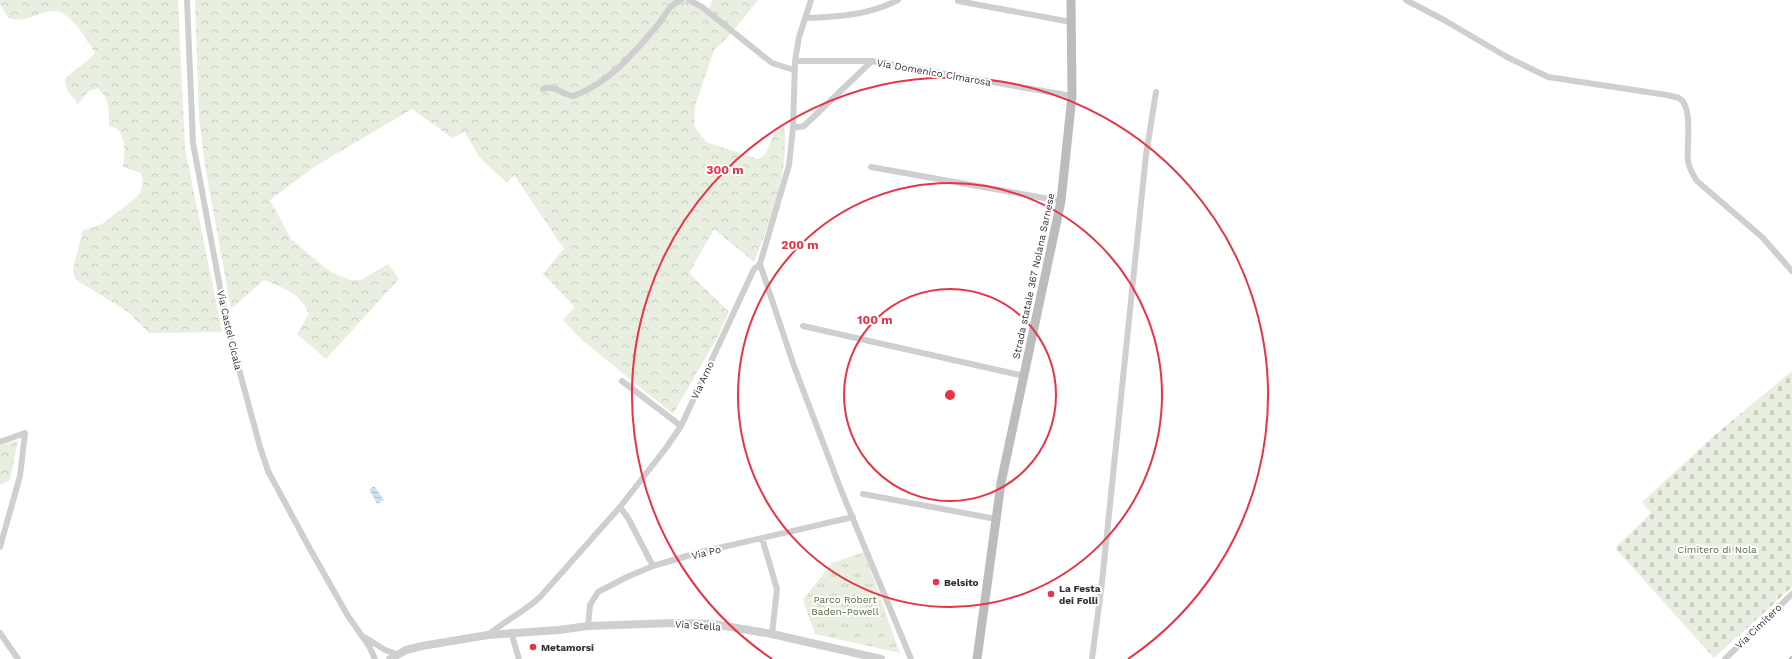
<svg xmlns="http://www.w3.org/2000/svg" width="1792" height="659" viewBox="0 0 1792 659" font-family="'Work Sans',sans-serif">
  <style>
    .grass { fill: url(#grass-tufts) }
    .forest { fill: url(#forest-crowns) }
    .cemetery { fill: url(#cemetery-stones) }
    .water { fill: url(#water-rules) }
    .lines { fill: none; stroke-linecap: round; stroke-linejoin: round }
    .minor { stroke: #cfcfcf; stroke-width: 6 }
    .tertiary { stroke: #cfcfcf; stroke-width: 8 }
    .secondary { stroke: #bcbcbc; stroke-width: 9 }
    .rail-casing { stroke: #878787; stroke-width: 3.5 }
    .rail { stroke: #fff; stroke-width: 2; stroke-dasharray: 6; stroke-linecap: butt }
    .ring { fill: none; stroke: #e93446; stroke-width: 2 }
    .poi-dot { fill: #e93446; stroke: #fff; stroke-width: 1.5 }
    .labels { text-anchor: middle; stroke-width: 4; stroke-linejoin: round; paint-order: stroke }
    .street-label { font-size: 10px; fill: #323232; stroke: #fff }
    .park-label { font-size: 10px; fill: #566f3d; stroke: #fff }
    .poi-label { font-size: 10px; font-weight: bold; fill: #323232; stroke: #fff; text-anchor: start }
    .centre { fill: #e93446; stroke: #fff; stroke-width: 2 }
    .ring-label { font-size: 12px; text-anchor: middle; font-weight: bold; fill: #e93446; stroke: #fff; stroke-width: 4; stroke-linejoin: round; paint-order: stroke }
  </style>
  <defs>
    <pattern id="grass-tufts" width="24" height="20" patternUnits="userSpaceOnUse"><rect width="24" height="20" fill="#e8eee0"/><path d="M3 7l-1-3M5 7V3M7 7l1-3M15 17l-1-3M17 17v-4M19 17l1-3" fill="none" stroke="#c7cdc1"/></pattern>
    <pattern id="forest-crowns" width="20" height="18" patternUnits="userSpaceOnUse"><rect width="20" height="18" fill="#e8eee0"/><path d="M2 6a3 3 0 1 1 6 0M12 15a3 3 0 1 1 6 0" fill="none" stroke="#c7cdc1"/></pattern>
    <pattern id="cemetery-stones" width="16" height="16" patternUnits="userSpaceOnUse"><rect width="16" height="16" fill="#e8eee0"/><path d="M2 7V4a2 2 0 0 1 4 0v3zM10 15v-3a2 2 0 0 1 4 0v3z" fill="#c7cdc1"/></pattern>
    <pattern id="water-rules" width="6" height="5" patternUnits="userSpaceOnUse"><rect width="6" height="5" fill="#cde2ee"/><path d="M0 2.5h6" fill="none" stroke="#b0c2cd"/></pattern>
  </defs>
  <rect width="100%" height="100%" fill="#fff"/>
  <!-- grass -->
  <path class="grass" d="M864,552L900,653L815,634L803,600L832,563Z"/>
  <!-- forest -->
  <path class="forest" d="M0,0H178L185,148L222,332L149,333L128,312L75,279L73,269L83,230L102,224L133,200L140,193L143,183L141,173L123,167C125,152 126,142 118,129L109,126C109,109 110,101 98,88L89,91L78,104L67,90L65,80C73,69 86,64 95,53C88,40 69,9 53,11C35,13 26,24 8,18L0,4Z
    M195,0H694L709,8L712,0H758L730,35L714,50L695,106L694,126L706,142L758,159L766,154L776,128L784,124C790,171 771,219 754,262L714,229L689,273L729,312L718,336L673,414L582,340L563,320L575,307L543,274L564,249L514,175L507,183L479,157L465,132L452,138L412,109L314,167L270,200L291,239L324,267L333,273L351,280H361L388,264L399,279L326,359L297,334L309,314C301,293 283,288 264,280L231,309L205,166L199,118Z
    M18,440L10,480L0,485V446Z"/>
  <!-- cemetery -->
  <path class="cemetery" d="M1792,371V587L1714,658L1615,548L1651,513L1642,502L1715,435Z"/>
  <!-- water -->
  <path class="water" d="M374,486L384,500L377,504L370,491V489Z"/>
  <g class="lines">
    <!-- minor -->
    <path class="minor" d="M187,0L193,143L227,325L260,447L268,471L310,549L348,616L369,646L375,659
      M689,0L702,7L772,63L794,70
      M1406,0L1444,20L1507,57L1548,77L1667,95C1670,96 1675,97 1679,98C1694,107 1686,145 1688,161C1689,169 1693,175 1697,181L1762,237L1792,271
      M958,1L1071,22
      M806,18C838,17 869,15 898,0
      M795,61H872L1072,96
      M543,89C555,84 562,95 574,96C611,81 631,56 656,27C667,15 665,8 681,0
      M793,128L804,126L872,61
      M871,167L1061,201
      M760,264L794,366L841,490L911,659
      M803,326L1024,376
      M622,381L681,426
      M0,442L25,433L20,476L0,547
      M863,494L996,519
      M620,507L628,518L653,566
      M762,538L777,589L772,634
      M588,626L590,605L598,592L627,577L653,566L697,553L853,517
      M511,632L519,659
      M0,633L18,659
      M488,635C505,621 525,611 540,597L620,507L666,448L681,426L754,269L760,264L789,165L793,128L795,61L799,37L811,0
      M366,638L385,650L397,654
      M1092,659L1102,582L1146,155L1156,92
      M1725,659L1792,594"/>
    <!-- tertiary -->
    <path class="tertiary" d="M390,659L406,650L422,646L488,635L559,630L588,626L674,623L713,624L772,634L881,659"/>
    <!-- secondary -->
    <path class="secondary" d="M977,659L1001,483L1061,201L1072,96L1071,0"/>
    <defs>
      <path id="rail" d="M1791,659L1792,658"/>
    </defs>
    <!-- rail casing -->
    <use href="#rail" class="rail-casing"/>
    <!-- rail -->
    <use href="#rail" class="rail"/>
  </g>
  <!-- distance rings -->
  <g class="ring">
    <circle cx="950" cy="395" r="106"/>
    <circle cx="950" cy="395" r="212"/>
    <path d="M772 659A318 318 0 1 1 1128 659"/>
  </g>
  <!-- markers -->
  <g class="poi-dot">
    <circle cx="936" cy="582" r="4"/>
    <circle cx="1051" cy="594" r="4"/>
    <circle cx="533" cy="647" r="4"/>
  </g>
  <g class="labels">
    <!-- street labels -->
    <g class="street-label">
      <text transform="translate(934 72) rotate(10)" y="4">Via Domenico Cimarosa</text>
      <text transform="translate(1033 276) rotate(-78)" y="4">Strada statale 367 Nolana Sarnese</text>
      <text transform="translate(230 330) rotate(77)" y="4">Via Castel Cicala</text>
      <text transform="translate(702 380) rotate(-65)" y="4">Via Arno</text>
      <text transform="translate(706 552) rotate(-14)" y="4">Via Po</text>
      <text transform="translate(698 625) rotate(4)" y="4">Via Stella</text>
      <text transform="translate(1758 626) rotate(-44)" y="4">Via Cimitero</text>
    </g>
    <!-- park labels -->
    <g class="park-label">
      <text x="1717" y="553">Cimitero di Nola</text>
      <text x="845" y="603">Parco Robert<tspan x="845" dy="12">Baden-Powell</tspan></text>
    </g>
    <!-- poi labels -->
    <g class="poi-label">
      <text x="944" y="586">Belsito</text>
      <text x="1059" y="592">La Festa<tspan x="1059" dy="12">dei Folli</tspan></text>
      <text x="541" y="651">Metamorsi</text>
    </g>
  </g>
  <circle cx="950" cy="395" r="6" class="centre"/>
  <g class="ring-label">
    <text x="725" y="174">300 m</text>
    <text x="800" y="249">200 m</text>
    <text x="875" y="324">100 m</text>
  </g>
</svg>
